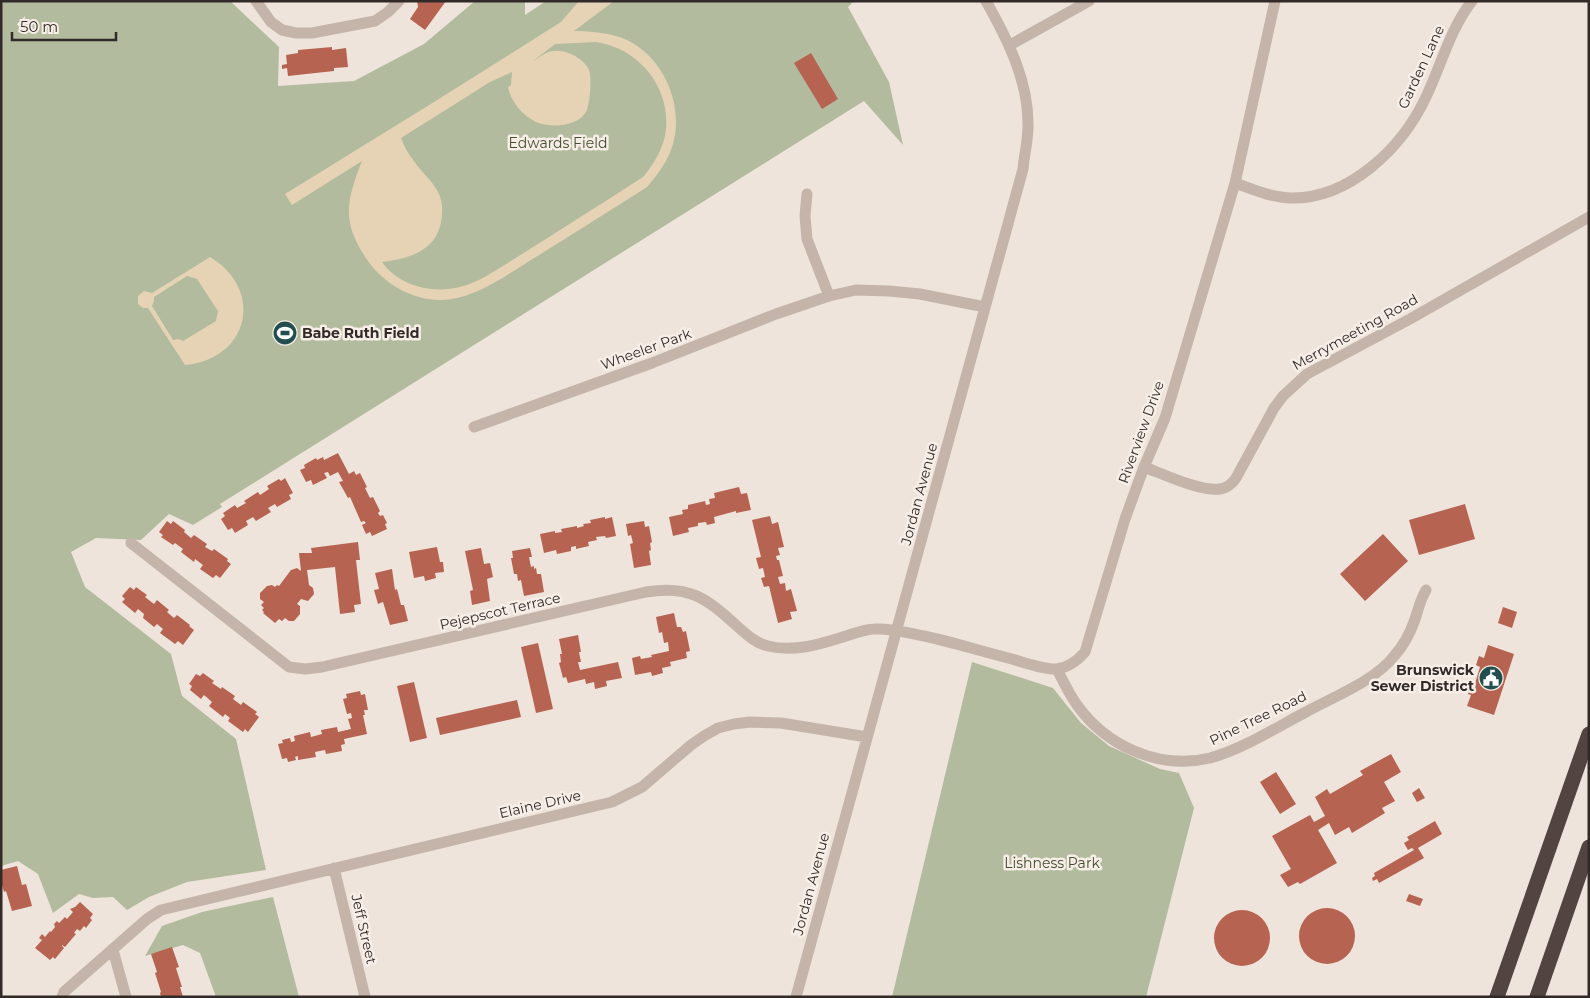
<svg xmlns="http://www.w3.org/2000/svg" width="1590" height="998" viewBox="0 0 1590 998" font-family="Montserrat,sans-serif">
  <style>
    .green { fill: #b2bb9d }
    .sand { fill: #e6d3b5; fill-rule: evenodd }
    .building { fill: #b66451 }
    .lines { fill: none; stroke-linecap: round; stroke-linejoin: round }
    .street { stroke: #c4b4a9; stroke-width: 11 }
    .highway { stroke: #524440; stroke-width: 15 }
    .labels { text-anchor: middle; stroke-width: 5; stroke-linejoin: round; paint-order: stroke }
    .street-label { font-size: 14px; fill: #322a28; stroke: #f6eee7 }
    .park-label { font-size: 14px; fill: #444e2e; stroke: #f6eee7 }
    .poi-label { font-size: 14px; font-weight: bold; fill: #322a28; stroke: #f6eee7; text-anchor: start }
  </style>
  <rect width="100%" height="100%" fill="#eee4db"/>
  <!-- green -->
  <path class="green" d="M1,1H230L279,47L278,86L354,81L424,44L475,1H525V15L546,1H854L848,7L889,82L903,145L864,101L220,504L222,507L193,525L169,514L141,540L96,538L71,552L85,587L171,654L182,696L236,739L266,870L187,882L149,897L127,910L113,897L93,898L79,894L53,913L38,874L18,861L1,866Z
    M972,662L1053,688L1081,723L1109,746L1160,769L1179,773L1194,808L1146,997H892Z
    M273,897L299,997H216L200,953L183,945L145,956L162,926L202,912Z"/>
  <!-- sand -->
  <path class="sand" d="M579,1H614L574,31C590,31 612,33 627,40C664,58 684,105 673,144C668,161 658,174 647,187C609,211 570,236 531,260C508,274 484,292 457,298C423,306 387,288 368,261C341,222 346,202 362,161L292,205L285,194L434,102L561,22ZM596,42C638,48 670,86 666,129C664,148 654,164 643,177C600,205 557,232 514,259C497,269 480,282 460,287C432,294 399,286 382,262C408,259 436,251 441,222C443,212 443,201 438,192C432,180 421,172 414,161C408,154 404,146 401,138L490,82L512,72L511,85L508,87C511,102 522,115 536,122C550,128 577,127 586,112C590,104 592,77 589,70C584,58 565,49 553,51C545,52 539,58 533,61L555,44Z
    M210,257C265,290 249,359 185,365L148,308H143L138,304V296L144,291L152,293ZM187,276L197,279L218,311L216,321L183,341L178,339L173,340L152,306L154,301V297Z"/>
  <!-- building -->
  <path class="building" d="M417,1H446L425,30L410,19L418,7Z
    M332,47V50L346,48L348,67L334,68V71L288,76L287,68L282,69V65L287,64L286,55L298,53V50Z
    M811,53L838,99L822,109L794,63Z
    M338,453L349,474L354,471L356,475L360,473L367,487L365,488L370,498L373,497L380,511L378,513L380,516L383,515L387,523L385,524L387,529L372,536L370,532L366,534L362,525L366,523L364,521L361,522L350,497L348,498L339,482L343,481L338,472L330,476L328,472L324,473L327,478L313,485L311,480L306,482L300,470L305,468L304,465L316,458L317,460L323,457L324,460Z
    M285,478L293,493L289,495L291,499L277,507L275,504L268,508L271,512L256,521L253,517L246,521L248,525L235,533L232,528L228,530L221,519L225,516L223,513L235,505L237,508L246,503L244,501L258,492L260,495L269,489L267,486L279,479L281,481Z
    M739,487L741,494L747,493L751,510L736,513V511L714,517L715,523L707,525L706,522L698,523V526L688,528L689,532L673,536L669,517L683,514L682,510L688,509V505L705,501L706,505L710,504L709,499L715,498L714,493Z
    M1465,504L1475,539L1419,555L1409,520Z
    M770,516L772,524L778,522L784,547L778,548L780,555L776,556L777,560H779L783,576L778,577L780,584L785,583L786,591L791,589L797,611L790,612L792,619L778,623L769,586L764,587L761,578L765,577L763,568L759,569L756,558L761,557L752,520Z
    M605,517V519L612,517L616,536L606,538L605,536L596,537L597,540L588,542L589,546L576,549V546L571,547V551L557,554L556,550L544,553L540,534L555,531V533L562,532L561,529L577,526V528L584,526L583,524L591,523L590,520Z
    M167,521L171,524L173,521L185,530L184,532L191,538L194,535L207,544L205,547L212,551L214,549L228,559L227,561L231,564L220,578L216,575L213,578L200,569L203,565L195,559L194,562L181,552L183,549L175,543L173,545L161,537L163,535L159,532Z
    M644,521L645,527L649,526L652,542L650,543L651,550L649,551L651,565L634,568L630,544L633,543L631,535L628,536L626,524Z
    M1383,534L1408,561L1365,601L1340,574Z
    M358,542L360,560H356L361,604L354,605L355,612L340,614L335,567L307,570L309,585L313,588L314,594L308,601L301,599L297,604L300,606V614L294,621H289L285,618L282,621L279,619L275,623L263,613L264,612L262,610L264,608L261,605L264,602L260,599V593L267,586L272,585L275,587L277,585L279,586L291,570L297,568L301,571L299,553H312L311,548Z
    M437,547L440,562H443L444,572L435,573L436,578L425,581L424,576L414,578L409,552Z
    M481,548L484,564L490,563L493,577L487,579L490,601L472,605L470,591L473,590L465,551Z
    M530,548L532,557H529L531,567L534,566V569L536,568L537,574H541L544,592L524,596L521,580L518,581L517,574H514L511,558H513L512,551Z
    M392,569L395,590L397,589L401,605H404L408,621L390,625L383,602L378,604L374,590L379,589L375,573Z
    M130,587L134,590L136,587L147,595L145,597L154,604L157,600L169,610L167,612L174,618L177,615L190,625L189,626L194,630L183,645L178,641L175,644L160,633L163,629L157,624L154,627L143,618L144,614L138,609L135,613L122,602L125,599L122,596Z
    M1503,607L1517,612L1512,628L1498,623Z
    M674,613L677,627H681L683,632L686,631L690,651L686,652L687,658L670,662L671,666L662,668L663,673L652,676L651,672L635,675L632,658L640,656L641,659L652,657L651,655L669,651L668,642L664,643L662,632L659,633L656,617Z
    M578,635L581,652H579L581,662H578L580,670L618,662L622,678L606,681L607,686L595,689L594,682L586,684L585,679L568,683L566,677L563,678L559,663L561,662L560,654H562L559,639Z
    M538,643L553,709L536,713L521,647Z
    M1488,645L1514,654L1494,715L1467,706L1471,695L1468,694L1470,689L1473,690L1480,667L1476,665L1479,656L1484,658Z
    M203,673L214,681L212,683L221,689L222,687L235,696L233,699L241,705L243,702L257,712L255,714L259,717L248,732L245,729L243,732L228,721L230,718L225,714L223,717L209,706L212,702L204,695L201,699L190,690L192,686L189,684L196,674L200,676Z
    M414,682L427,738L410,742L397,686Z
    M360,691L361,695L365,694L368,710H364L365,715H363L367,734L344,739L345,744L341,745L342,751L326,754L325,750L315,752L316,757L298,760V756L295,757L296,760L288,762L287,758L282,759L278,744L283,743L282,740L290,738L291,742L295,741L294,736L310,732L311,737L322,734L321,730L337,727L338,732L351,729L348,719L352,718L351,713L347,714L343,699L347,698L346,694Z
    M517,700L521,717L440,735L436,718Z
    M1391,754L1401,772L1384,782L1395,801L1382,808L1385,813L1352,833L1349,827L1335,835L1329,823L1318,830L1337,863L1300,884L1298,882L1288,887L1280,875L1291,869L1272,836L1310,815L1314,822L1325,816L1315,797L1327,789L1330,794L1363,775L1360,771Z
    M1276,772L1296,804L1280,814L1260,782Z
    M1419,788L1425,798L1417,802L1412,793Z
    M1435,821L1442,834L1418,848L1424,858L1379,883L1377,879L1373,881L1372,878L1375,876L1374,873L1414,850L1412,848L1408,850L1404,843L1409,840L1407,837Z
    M17,866L22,885L26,884L32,906L12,911L6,891L4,892L1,881V870Z
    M1409,894L1423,899L1420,906L1406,901Z
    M80,902L93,914L90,918L92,920L86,928L84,926L80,931L77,929L74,933L76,934L65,947L62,945V946L64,948L55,959L53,957L50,960L35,948L42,940L39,938L42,934L45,937L50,931L51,932L55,927L54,924L57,921L59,923L65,917L67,919L73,912L70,909L75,907Z
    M1299 936a28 28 0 1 1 56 0a28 28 0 1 1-56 0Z
    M1214 938a28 28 0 1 1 56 0a28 28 0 1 1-56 0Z
    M172,947L179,967L176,968L182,987H180L183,997H161L160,993L161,992L155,973L157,972L151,954Z"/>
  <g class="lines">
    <!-- street -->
    <path class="street" d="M256,1L271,22L282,30L296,33H312L375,21L388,12L399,1
      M1010,45L1089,1
      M1235,183C1252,189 1270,197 1289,198C1349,200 1402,148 1426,97C1441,66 1450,29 1472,1
      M807,194L805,216L807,239L829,296
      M474,427L652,363L776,314L829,296L856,290L889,291L920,294L985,307
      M1144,467C1163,474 1201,492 1220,489C1227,488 1232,484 1236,478L1274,408L1283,396L1307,374L1410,319L1589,217
      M131,543L289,667L305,669L322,667L646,592C690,585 706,598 737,626C746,634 755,643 768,646C796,653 823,643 849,635C858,632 867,629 875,629C891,628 908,633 924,636C953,642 983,652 1012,659C1026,663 1042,669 1056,669C1068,668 1078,660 1085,652L1125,519L1144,467L1165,418L1235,183L1275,1
      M1057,669C1063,681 1069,694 1077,705C1107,747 1160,770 1210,758C1243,749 1277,727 1306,712C1335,696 1375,681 1395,655C1403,646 1410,633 1414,622C1418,611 1420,600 1426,590
      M334,868L365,997
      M113,950L126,997
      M62,997L64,992L147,919L161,910L612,802L642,787L691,745L704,736L718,728L734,724L750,722L781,723L867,737
      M796,997L1023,169C1024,156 1028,141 1028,127C1029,82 1008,40 986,1"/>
    <!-- highway -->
    <path class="highway" d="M1497,997L1589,734
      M1537,997L1589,847"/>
  </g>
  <!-- icons -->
  <defs>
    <symbol id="stadium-disc" viewBox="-11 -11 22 22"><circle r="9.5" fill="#224e4f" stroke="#f6eee7"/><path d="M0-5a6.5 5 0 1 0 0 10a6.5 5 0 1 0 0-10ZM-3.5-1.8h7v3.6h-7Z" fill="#fff"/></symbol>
    <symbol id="civic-disc" viewBox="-11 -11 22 22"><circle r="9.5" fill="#224e4f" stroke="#f6eee7"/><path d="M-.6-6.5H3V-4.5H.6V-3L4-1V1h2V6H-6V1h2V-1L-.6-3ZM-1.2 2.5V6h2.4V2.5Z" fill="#fff"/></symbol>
  </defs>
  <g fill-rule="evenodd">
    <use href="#stadium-disc" x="271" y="319" width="28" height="28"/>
    <use href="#civic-disc" x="1477" y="664" width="28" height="28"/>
  </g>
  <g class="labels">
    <!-- street labels -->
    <g class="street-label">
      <text transform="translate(1421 67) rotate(-65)" y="5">Garden Lane</text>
      <text transform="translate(1355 332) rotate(-29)" y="5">Merrymeeting Road</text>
      <text transform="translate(646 349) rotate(-20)" y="5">Wheeler Park</text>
      <text transform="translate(1141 432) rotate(-70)" y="5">Riverview Drive</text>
      <text transform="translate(919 494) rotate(-75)" y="5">Jordan Avenue</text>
      <text transform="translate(500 611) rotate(-13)" y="5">Pejepscot Terrace</text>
      <text transform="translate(1258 718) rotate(-26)" y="5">Pine Tree Road</text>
      <text transform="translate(540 804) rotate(-13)" y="5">Elaine Drive</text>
      <text transform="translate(811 884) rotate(-75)" y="5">Jordan Avenue</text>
      <text transform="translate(364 929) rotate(77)" y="5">Jeff Street</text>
    </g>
    <!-- park labels -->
    <g class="park-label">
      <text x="558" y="148">Edwards Field</text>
      <text x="1052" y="868">Lishness Park</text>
    </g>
    <!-- poi labels -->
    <g class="poi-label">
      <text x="302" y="338">Babe Ruth Field</text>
      <text x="1474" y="675" text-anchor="end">Brunswick<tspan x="1474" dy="16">Sewer District</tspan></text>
    </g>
  </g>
  <!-- border -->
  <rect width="1590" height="998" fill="none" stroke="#322a28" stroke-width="5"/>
  <!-- scale -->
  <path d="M12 32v8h104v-8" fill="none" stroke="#322a28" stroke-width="2.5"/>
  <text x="20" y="32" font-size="15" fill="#322a28" stroke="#f6eee7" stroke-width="4" paint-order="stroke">50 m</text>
</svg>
